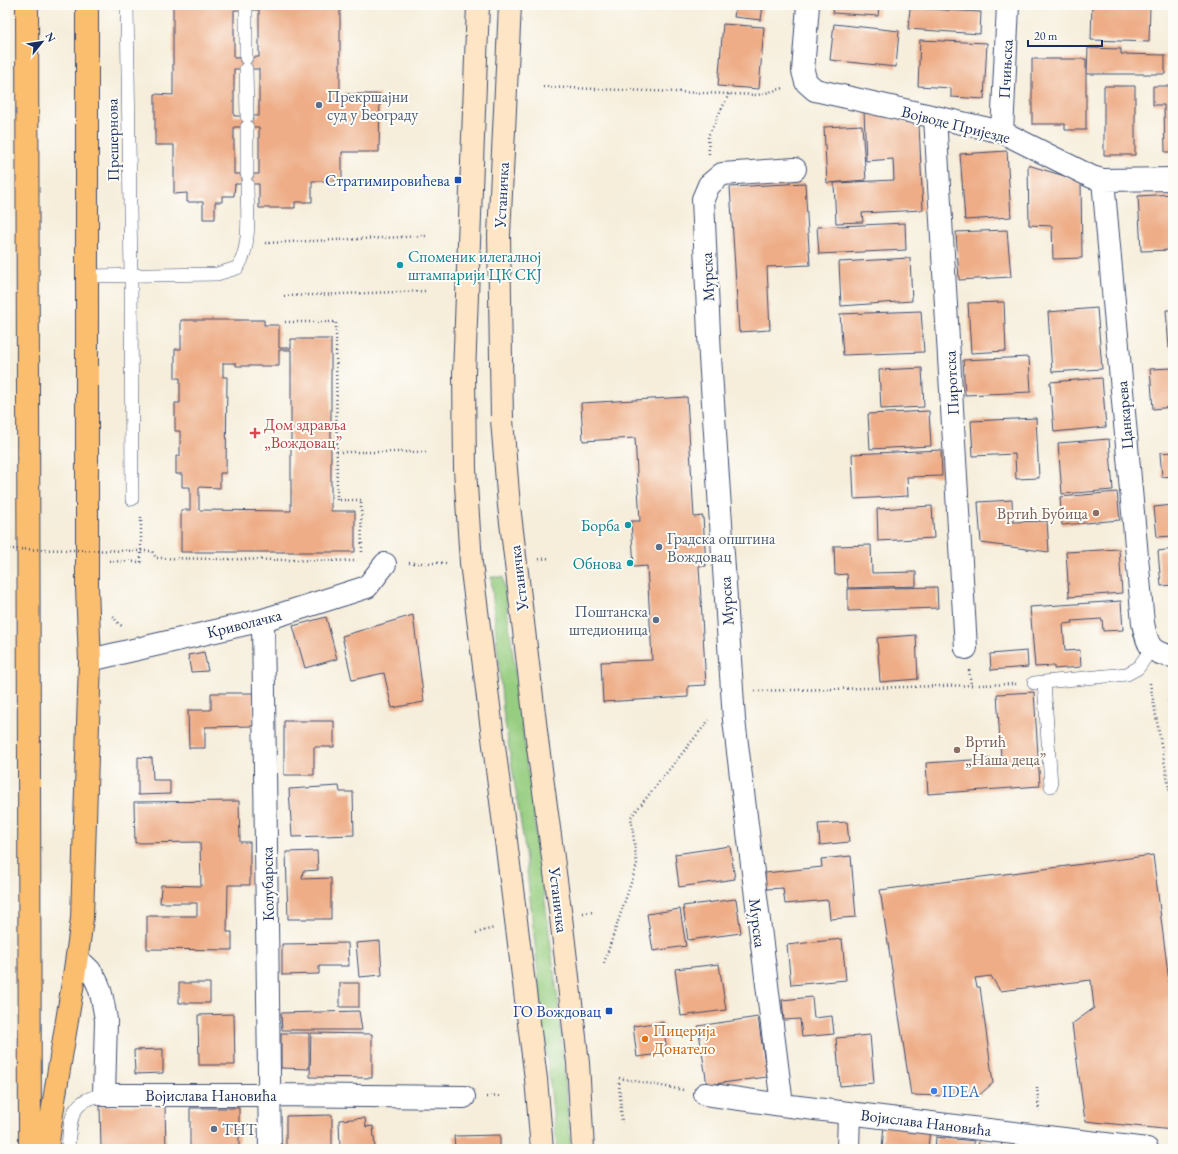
<svg xmlns="http://www.w3.org/2000/svg" width="1178" height="1154" viewBox="0 0 1178 1154" font-family="'EB Garamond',serif">
  <style>
    .green { fill: #96cd80; stroke: #587e6f }
    .building { fill: #eead87; fill-rule: evenodd }
    .lines { fill: none; stroke-linecap: round; stroke-linejoin: round }
    .lane-casing { stroke: #3c4c71; stroke-width: 14 }
    .street-casing { stroke: #3c4c71; stroke-width: 24 }
    .secondary-casing { stroke: #3c4c71; stroke-width: 24 }
    .highway-casing { stroke: #3c4c71; stroke-width: 24 }
    .path { stroke: #3c4c71; stroke-width: 2.5; stroke-dasharray: 1 3; stroke-linecap: butt }
    .lane { stroke: #fff; stroke-width: 13 }
    .street { stroke: #fff; stroke-width: 22 }
    .secondary { stroke: #fde5c5; stroke-width: 22 }
    .highway { stroke: #fbbd6e; stroke-width: 22 }
    .path-bridge { stroke: #3c4c71; stroke-width: 2.5; stroke-dasharray: 1 3; stroke-linecap: butt }
    .service-dot { fill: #5c6f8a; stroke: #fdfcf7; stroke-width: 1.5 }
    .transit-dot { fill: #1a4fb4; stroke: #fdfcf7; stroke-width: 1.5 }
    .culture-dot { fill: #0f9aa8; stroke: #fdfcf7; stroke-width: 1.5 }
    .health-dot { fill: #e0444e; stroke: #fdfcf7; stroke-width: 1.5 }
    .education-dot { fill: #8d6e63; stroke: #fdfcf7; stroke-width: 1.5 }
    .food-dot { fill: #e8710a; stroke: #fdfcf7; stroke-width: 1.5 }
    .shop-dot { fill: #3f7fe0; stroke: #fdfcf7; stroke-width: 1.5 }
    .labels { text-anchor: middle; stroke-width: 4; stroke-linejoin: round; paint-order: stroke }
    .street-label { font-size: 16px; fill: #1b2f5e; stroke: #fdfcf7 }
    .service-label { font-size: 16px; fill: #4e5e75; stroke: #fdfcf7; text-anchor: start }
    .transit-label { font-size: 16px; fill: #164399; stroke: #fdfcf7; text-anchor: end }
    .culture-label { font-size: 16px; fill: #0d838f; stroke: #fdfcf7; text-anchor: end }
    .health-label { font-size: 16px; fill: #be3a42; stroke: #fdfcf7; text-anchor: start }
    .education-label { font-size: 16px; fill: #785e54; stroke: #fdfcf7; text-anchor: end }
    .food-label { font-size: 16px; fill: #c56008; stroke: #fdfcf7; text-anchor: start }
    .shop-label { font-size: 16px; fill: #366cbe; stroke: #fdfcf7; text-anchor: start }
  </style>
  <rect width="100%" height="100%" fill="#fdfcf7"/>
  <filter id="ink" filterUnits="userSpaceOnUse"><feTurbulence type="fractalNoise" baseFrequency=".025" numOctaves="2"/><feDisplacementMap in="SourceGraphic" scale="8" xChannelSelector="R" yChannelSelector="G"/><feConvolveMatrix kernelMatrix="1 2 1 2 8 2 1 2 1" color-interpolation-filters="sRGB"/></filter>
  <filter id="wash" filterUnits="userSpaceOnUse"><feTurbulence type="fractalNoise" baseFrequency=".012" numOctaves="4" result="noise"/><feDisplacementMap in="SourceGraphic" scale="16" xChannelSelector="R" yChannelSelector="G"/><feGaussianBlur stdDeviation="0.9" result="paint"/><feColorMatrix in="noise" values="0 0 0 0 0 0 0 0 0 0 0 0 0 0 0 0 0 1.4 0 .05"/><feComposite in="paint" operator="in"/></filter>
  <g filter="url(#wash)">
    <rect width="100%" height="100%" fill="#f6eedb"/>
    <!-- green -->
    <path class="green" d="M491,577H503L559,1009L571,1149H557L524,843L503,710Z"/>
    <g id="blocks">
      <!-- building -->
      <path class="building" d="M173,5H340V94H380L379,152H342V181H312V202H295V208H259V184H235L234,196H222V202H215V219H203V202H187V193L174,194V145H155V94L173,95ZM234,10H259V57L234,58ZM234,69H259V116H234ZM234,127H259V174H234Z
        M736,5H763L761,20L734,17Z
        M834,5H879L878,16L833,13Z
        M1092,5H1150L1149,42L1091,40Z
        M910,8L981,12L980,34L908,29Z
        M723,24L764,27L759,89L718,86Z
        M834,24L899,31L896,67L830,60Z
        M920,40L987,43L984,99L951,97V88L918,86Z
        M1088,48L1121,49V54L1165,55V74H1087Z
        M1032,59H1086V130H1065V124H1032Z
        M1104,86H1135V155H1104Z
        M1153,86H1173V152H1165L1164,105H1153Z
        M864,110L919,125L923,210L862,213L863,222L836,223L834,183L894,180L893,159L866,161Z
        M862,125L866,180L827,183L824,127Z
        M1007,151L1011,217L965,220L960,154Z
        M1028,165L1081,181L1082,258L1053,259L1052,226L1029,225Z
        M805,183L810,265L767,267L770,330L739,332L730,187Z
        M1173,194V250L1141,251L1138,196Z
        M905,223L906,250L819,254L817,227Z
        M1007,230L1011,277L959,280L956,232Z
        M910,258L912,301L841,306L839,262Z
        M1004,302L1006,351L971,353L968,303Z
        M1097,308L1102,369L1052,372L1048,312Z
        M1166,310H1173V348H1169Z
        M921,311L924,352L843,355L840,314Z
        M181,320H264V325H279V348H291V339H331V511H355V552H181V510H190V487H182V474H176V456H180V431H175V403H180V378H175V349H181ZM279,350H291V511L199,510V487L220,488V473H226L227,377H223V363H236V366H279Z
        M1029,357L1031,392L965,395L963,360Z
        M922,368L924,407L881,409L879,370Z
        M1173,368V407L1153,409L1150,369Z
        M1102,378L1106,427L1054,432L1050,382Z
        M687,397L694,517L703,516L706,566H699L706,685L688,686V697L603,702L601,662L652,660L647,566L634,567L631,521H640L635,438L583,441L581,403Z
        M929,411L931,446L870,449L868,414Z
        M1036,418L1039,478L1016,479L1015,454L973,456L971,421Z
        M1109,439L1113,490L1062,494L1058,443Z
        M941,450L942,476L907,477L908,496L854,499L852,454Z
        M1173,452V476L1162,477L1160,453Z
        M1117,492L1120,520L1062,525L1060,497Z
        M1012,500L1013,522L1047,521L1049,552L981,543L978,502Z
        M1173,505V536L1157,537L1154,507Z
        M932,506L934,538L878,541L877,509Z
        M871,545L872,573L916,572V586L848,588L847,574L835,575L834,546Z
        M1119,549L1122,593L1069,597L1066,552Z
        M1173,549V585L1161,586L1158,551Z
        M937,587L938,608L848,611V589Z
        M1121,601L1123,630L1103,631L1102,619L1072,621L1073,623L1063,624L1065,651L1080,650L1081,667L1054,669V666L1035,667L1030,607Z
        M413,615L424,702L392,708L384,673L352,680L342,636Z
        M326,617L337,659L305,668L293,626Z
        M916,635L918,679L880,682L877,638Z
        M1027,651L1028,667L991,670L990,654Z
        M204,652L208,671L191,672L188,655Z
        M1034,692L1040,786L928,794L926,763L1001,758L997,694Z
        M211,693H254V726L205,727V748H189L188,710H211Z
        M1173,698V724H1172L1168,699Z
        M284,721H334V747H314V775H284Z
        M138,757L152,758L153,780H170V794L138,795Z
        M339,786L340,792H353L354,835L292,837L289,789Z
        M239,801L240,842H250V885H228L227,932H232V950L147,949V916H197V903H160L161,885L201,886L200,842L135,843L134,802Z
        M847,822L849,842L820,845L818,824Z
        M730,846L735,879L679,887L675,854Z
        M317,851L318,870L303,871L302,879L331,878V919H288L286,852Z
        M1153,855L1173,1013V1130L1085,1121L1072,1024L1094,1008L1091,980L1000,991L991,976L975,978L977,987H980L993,1083L977,1097L911,1095L880,890Z
        M851,856L856,917L830,919L828,900L785,904L783,888L766,889L765,873L822,867L821,859Z
        M736,899L741,933L688,940L683,906Z
        M680,909L686,946L653,951L647,914Z
        M842,939L846,980L791,985L787,945Z
        M380,941L382,975L359,977L356,943Z
        M348,943L349,966H319V974L282,975V944Z
        M719,964L726,1010L681,1016L675,969Z
        M179,983H210V1003H179Z
        M340,983H359V1007H340Z
        M812,997L814,1018L832,1016L834,1034L802,1037L800,1019L784,1020L782,1000Z
        M359,1011L362,1030H282L281,1013Z
        M234,1014L235,1065H199L198,1015Z
        M758,1017L767,1077L707,1085L698,1026Z
        M663,1022L667,1053L637,1057L633,1026Z
        M281,1033H309V1069L281,1068Z
        M311,1033L372,1034V1078L310,1077Z
        M870,1035L874,1083L840,1086L836,1038Z
        M163,1049V1073L135,1074L134,1050Z
        M100,1106H165L166,1149H101Z
        M190,1108H239V1149H190Z
        M332,1115V1149H286V1116Z
        M365,1118L366,1127L373,1126L375,1149H340L339,1120Z
        M884,1125L930,1128L928,1149H882Z
        M500,1135V1149H455L454,1136Z
        M936,1137L974,1141V1149H935Z
        M979,1140L1002,1143L1001,1149H978Z
        M1009,1146L1030,1148V1149H1009Z"/>
    </g>
  </g>
  <g filter="url(#ink)">
    <use href="#blocks" fill-opacity="0" stroke="#3c4c71" stroke-width="1"/>
    <g class="lines">
      <defs>
        <path id="lane" d="M127,5L131,275L132,499
          M246,10V58
          M246,69L247,116
          M247,127V174
          M87,276L217,274L237,268C252,248 247,209 247,184
          M1044,682L1051,786
          M1034,683L1127,674L1138,668L1152,648
          M68,1149C70,1120 70,1099 104,1095"/>
        <path id="street" d="M808,5L803,71L806,82L815,90L1002,132L1092,177L1103,180L1173,179
          M935,117L966,648
          M1002,132L1008,5
          M1103,180L1143,623C1147,644 1150,654 1173,656
          M263,620L270,1149
          M90,660L263,620L367,587L385,564
          M77,960C100,973 102,996 106,1020L104,1095H270L464,1097
          M705,1094L782,1105L1147,1149
          M782,1105L734,720L710,357L703,199L709,185L722,174L795,169
          M848,1149L849,1113"/>
        <path id="secondary" d="M478,5L464,374L465,469L471,563L536,1079L542,1149
          M510,5L499,235L502,420L509,506L538,747L561,917L578,1063L583,1149"/>
        <path id="highway" d="M27,5L30,1149
          M47,1149C57,1072 73,995 82,918L90,660L87,588V5"/>
      </defs>
      <!-- lane casing -->
      <use href="#lane" class="lane-casing"/>
      <!-- street casing -->
      <use href="#street" class="street-casing"/>
      <!-- secondary casing -->
      <use href="#secondary" class="secondary-casing"/>
      <!-- highway casing -->
      <use href="#highway" class="highway-casing"/>
      <!-- path -->
      <path class="path" d="M543,87L758,95L784,88
        M709,154L708,136L729,94
        M265,243L427,236
        M284,296L426,291
        M285,322H336L337,500H361L362,553
        M337,452H429
        M141,551H152L156,558L357,561
        M539,559L551,558
        M109,561L141,562V516
        M409,563H448
        M113,616L117,622L123,627
        M969,670L971,685
        M1150,683L1173,810
        M755,691L1016,684
        M583,913L595,912
        M476,933L494,928
        M604,963L637,865L631,817L709,720
        M619,1078L683,1090
        M619,1083L622,1123
        M1037,1087L1039,1111
        M486,1097L501,1096"/>
      <!-- lane -->
      <use href="#lane" class="lane"/>
      <!-- street -->
      <use href="#street" class="street"/>
      <!-- secondary -->
      <use href="#secondary" class="secondary"/>
      <!-- highway -->
      <use href="#highway" class="highway"/>
      <!-- path-bridge -->
      <path class="path-bridge" d="M5,549L141,551"/>
    </g>
  </g>
  <!-- markers -->
  <g class="service-dot">
    <circle cx="319" cy="105" r="4"/>
    <circle cx="659" cy="547" r="4"/>
    <circle cx="656" cy="620" r="4"/>
    <circle cx="214" cy="1129" r="4"/>
  </g>
  <g class="transit-dot">
    <rect x="454" y="176" width="8" height="8" rx="2"/>
    <rect x="605" y="1007" width="8" height="8" rx="2"/>
  </g>
  <g class="culture-dot">
    <circle cx="400" cy="265" r="4"/>
    <circle cx="628" cy="525" r="4"/>
    <circle cx="630" cy="563" r="4"/>
  </g>
  <path class="health-dot" d="M253 427h4v4h4v4h-4v4h-4v-4h-4v-4h4z"/>
  <g class="education-dot">
    <circle cx="1096" cy="513" r="4"/>
    <circle cx="957" cy="750" r="4"/>
  </g>
  <circle class="food-dot" cx="645" cy="1039" r="4"/>
  <circle class="shop-dot" cx="934" cy="1091" r="4"/>
  <g class="labels">
    <!-- street labels -->
    <g class="street-label">
      <text transform="translate(1005 69) rotate(-87)" y="6">Пчињска</text>
      <text transform="translate(956 124) rotate(14)" y="6">Војводе Пријезде</text>
      <text transform="translate(112 140) rotate(-91)" y="6">Прешернова</text>
      <text transform="translate(501 195) rotate(-87)" y="6">Устаничка</text>
      <text transform="translate(707 277) rotate(-93)" y="6">Мурска</text>
      <text transform="translate(951 383) rotate(-93)" y="6">Пиротска</text>
      <text transform="translate(1124 415) rotate(-95)" y="6">Цанкарева</text>
      <text transform="translate(518 578) rotate(-97)" y="6">Устаничка</text>
      <text transform="translate(726 601) rotate(-94)" y="6">Мурска</text>
      <text transform="translate(244 623) rotate(-14)" y="6">Криволачка</text>
      <text transform="translate(267 884) rotate(-91)" y="6">Колубарска</text>
      <text transform="translate(559 900) rotate(83)" y="6">Устаничка</text>
      <text transform="translate(758 923) rotate(83)" y="6">Мурска</text>
      <text x="211" y="1101">Војислава Нановића</text>
      <text transform="translate(926 1122) rotate(7)" y="6">Војислава Нановића</text>
    </g>
    <!-- service labels -->
    <g class="service-label">
      <text x="327" y="102">Прекршајни<tspan x="327" dy="18">суд у Београду</tspan></text>
      <text x="667" y="544">Градска општина<tspan x="667" dy="18">Вождовац</tspan></text>
      <text x="648" y="617" text-anchor="end">Поштанска<tspan x="648" dy="18">штедионица</tspan></text>
      <text x="222" y="1135">ТНТ</text>
    </g>
    <!-- transit labels -->
    <g class="transit-label">
      <text x="450" y="186">Стратимировићева</text>
      <text x="601" y="1017">ГО Вождовац</text>
    </g>
    <!-- culture labels -->
    <g class="culture-label">
      <text x="408" y="262" text-anchor="start">Споменик илегалној<tspan x="408" dy="18">штампарији ЦК СКЈ</tspan></text>
      <text x="620" y="531">Борба</text>
      <text x="622" y="569">Обнова</text>
    </g>
    <!-- health labels -->
    <g class="health-label">
      <text x="264" y="430">Дом здравља<tspan x="264" dy="18">„Вождовац”</tspan></text>
    </g>
    <!-- education labels -->
    <g class="education-label">
      <text x="1088" y="519">Вртић Бубица</text>
      <text x="965" y="747" text-anchor="start">Вртић<tspan x="965" dy="18">„Наша деца”</tspan></text>
    </g>
    <!-- food labels -->
    <g class="food-label">
      <text x="653" y="1036">Пицерија<tspan x="653" dy="18">Донатело</tspan></text>
    </g>
    <!-- shop labels -->
    <g class="shop-label">
      <text x="942" y="1097">IDEA</text>
    </g>
  </g>
  <!-- margin -->
  <rect width="1178" height="1154" fill="none" stroke="#fdfcf7" stroke-width="20"/>
  <!-- north arrow -->
  <g transform="translate(42 42) rotate(60)" stroke="#fdfcf7" stroke-width="3" paint-order="stroke">
  <path d="M0-3L7 15L0 10L-7 15Z" fill="#1b2f5e"/>
  <text y="-6" font-size="11" font-weight="bold" text-anchor="middle" fill="#1b2f5e">N</text>
  </g>
  <!-- scale -->
  <path d="M1028 40v6h74v-6" fill="none" stroke="#1b2f5e" stroke-width="2"/>
  <text x="1034" y="40" font-size="12" fill="#1b2f5e" stroke="#fdfcf7" stroke-width="3" paint-order="stroke">20 m</text>
</svg>
